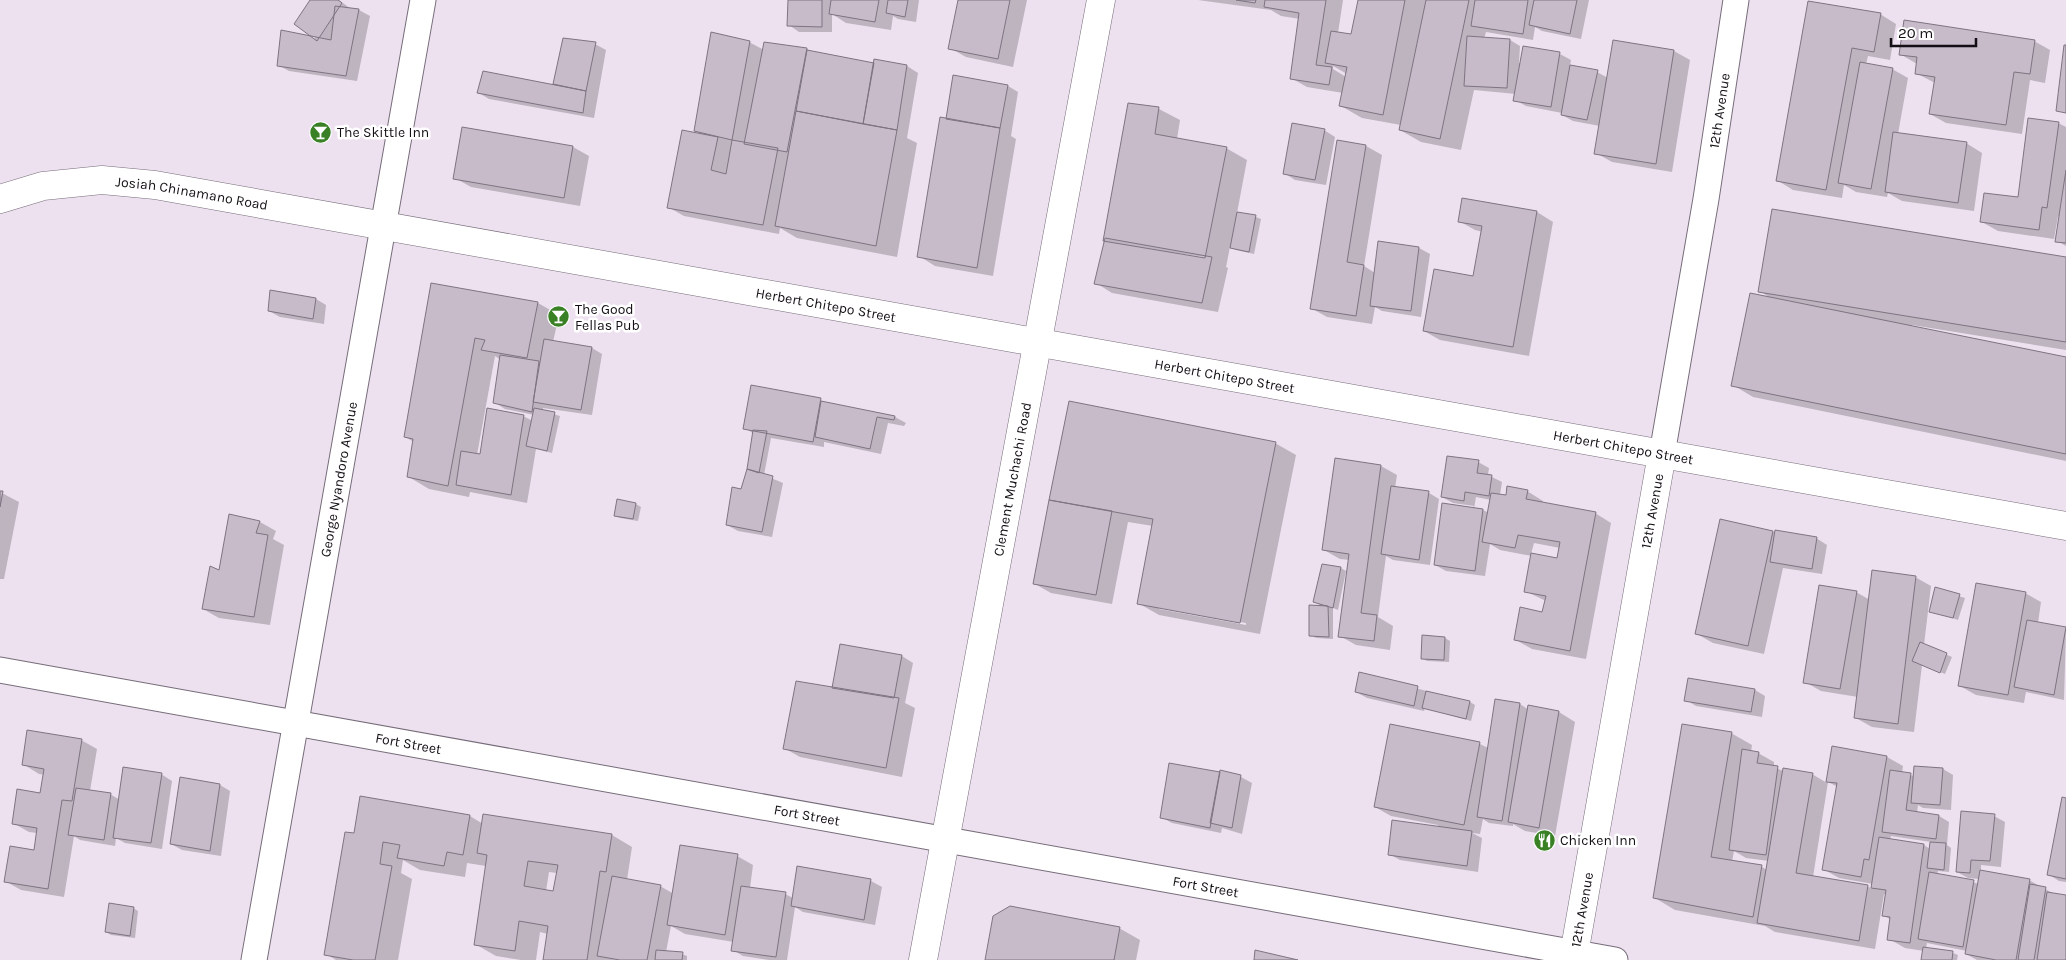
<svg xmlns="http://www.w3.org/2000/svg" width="2066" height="960" viewBox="0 0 2066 960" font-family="Karla,sans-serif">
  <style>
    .shadow { fill: #0003; fill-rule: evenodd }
    .building { fill: #c7bbca; stroke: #7e7481; fill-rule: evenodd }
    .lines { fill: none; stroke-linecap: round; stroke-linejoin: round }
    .minor-casing { stroke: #766c79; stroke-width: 27 }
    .tertiary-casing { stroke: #766c79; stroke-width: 29 }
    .secondary-casing { stroke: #766c79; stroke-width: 29 }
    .minor { stroke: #fff; stroke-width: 25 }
    .tertiary { stroke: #fff; stroke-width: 28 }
    .secondary { stroke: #fff; stroke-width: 28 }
    .labels { text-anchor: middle; stroke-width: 5; stroke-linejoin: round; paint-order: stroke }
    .street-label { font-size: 14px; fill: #130f14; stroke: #fff }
    .poi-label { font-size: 14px; fill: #130f14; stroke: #fff; text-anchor: start }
  </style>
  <rect width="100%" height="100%" fill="#ede1f0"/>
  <!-- shadow -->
  <path class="shadow" d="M312,0H339L351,9L359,10L370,16L357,81L289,71L278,65L315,38Z
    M789,0H919L916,22L898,19L893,16L891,30L846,23L832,14V32H799L789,25Z
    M960,0H1027L1013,67L966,57L950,48Z
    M1198,0H1343L1338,33L1352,36L1359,0H1589L1581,39L1542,31L1535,27L1533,40L1486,32L1484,39L1510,40L1520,46L1519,63H1521L1524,47L1560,54L1571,60L1570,66L1597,72L1608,78L1674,51L1690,60L1672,172L1612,162L1596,153L1600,126L1573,121L1562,115V113L1526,106L1515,100L1516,94L1474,90L1461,150L1421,142L1400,130L1401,125L1362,118L1341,106L1343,93L1307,87L1291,78L1300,19L1281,16L1271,10ZM1333,66L1347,74L1346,77L1333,69Z
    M1809,2L1880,14L1896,24L1890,60L1868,56L1866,64L1892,69L1908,78L1898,134L1966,143L1982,153L1974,211L1902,201L1888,193L1887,197L1856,192L1844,185L1842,198L1793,190L1777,180Z
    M564,40L595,44L606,50L594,118L489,99L479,93L553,86Z
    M2034,41L2050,50L2045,83L2030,80L2022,134L1946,123L1930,114L1935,83L1916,73L1917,64L1900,54Z
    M749,42L764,50L807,49L813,53L874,64L875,60L907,66L918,73L907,138L917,143L897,257L797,238L780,228L779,234L684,216L668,207L702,135L695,131Z
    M954,77L1008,86L1018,92L1011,136L1016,139L993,276L935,266L919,256Z
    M1129,104L1159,109L1180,120L1177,139L1226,148L1247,160L1237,213L1256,217L1261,219L1254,254L1236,250L1230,247L1226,267L1228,268L1218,312L1112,293L1096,283L1105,241ZM1125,246L1212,258L1211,260Z
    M2058,123L2066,127V246L2057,241L2060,216H2058L2054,239L1998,231L1982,222L2019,198Z
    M1324,130L1335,137L1326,185L1295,180L1284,173Z
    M1366,146L1382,155L1364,266L1375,273L1419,248L1430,254L1421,317L1382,311L1375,307L1372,324L1327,317L1311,308Z
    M573,147L589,156L580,206L471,187L455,178Z
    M1463,199L1537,212L1553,222L1529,356L1440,340L1424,331L1474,278L1483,232L1475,230L1459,221Z
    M2066,258V350L1912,325L1911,327L2066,359V461L1753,397L1733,385L1770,298L1760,291Z
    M432,284L538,303L559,315L553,342L592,348L602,354L592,415L543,408V411L560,416L552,453L536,449L527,503L470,492L469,497L429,489L409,477L414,442L405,437ZM495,356L501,360L494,402L505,409L534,415L533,421L523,416L481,455H477Z
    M316,299L326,305L324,324L280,317L269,311Z
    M820,400L827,404L895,417L906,423L904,426L888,423L881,454L824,442V447L771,438L764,475L783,483L772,537L738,531L727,525L742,490L748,469L754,434L745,428Z
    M1070,402L1275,443L1296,455L1260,634L1159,615L1138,603L1153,526L1128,522L1112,604L1051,593L1035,584ZM1159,607L1246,623V625L1159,609Z
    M1478,462L1489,468L1488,475L1502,482L1500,495L1507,497L1527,491L1543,501V504L1595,513L1611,523L1586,659L1532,649L1516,640L1543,613L1546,601L1525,591L1532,556L1500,550L1490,544L1485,576L1446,571L1435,565L1474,506L1453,503L1442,497ZM1476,497L1491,500L1489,513L1483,510L1474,509ZM1534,543L1560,548L1558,559L1531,554Z
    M1381,466L1397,475L1395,488L1429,493L1439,499L1430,565L1393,560L1386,556L1378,617L1393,626L1390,650L1356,645L1340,636L1350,560L1340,559L1324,550Z
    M0,492L19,502L4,579H0Z
    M636,504L641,507L638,521L620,518L615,516Z
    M260,522L276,531L273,539L284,545L270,625L219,618L203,609L220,571Z
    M1773,532L1816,538L1827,545L1822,574L1783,568L1764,654L1713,643L1697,634Z
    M1323,565L1341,568L1346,571L1338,610L1333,608V639L1316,638L1311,635L1323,607L1315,602Z
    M1915,577L1931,586L1924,645L1952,657L1945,674L1922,665L1914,732L1872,727L1856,718L1858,697L1821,691L1805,682L1856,592L1870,600Z
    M1936,589L1965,598L1958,620L1930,611Z
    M2025,593L2041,602L2038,623L2066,629L2064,700L2026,692L2024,703L1976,695L1960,686Z
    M1445,638L1450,641L1449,662L1427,661L1422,658Z
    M841,645L902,656L913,663L905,703L915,708L902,777L800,757L784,748L833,688Z
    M1360,674L1470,702L1475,705L1471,721L1425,708L1424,711L1367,698L1356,692Z
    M1755,690L1765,696L1762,717L1696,706L1686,700Z
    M1520,704L1529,710V707L1559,712L1575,722L1555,836L1525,831L1513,824V826L1489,823L1483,819L1480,834L1472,833L1482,838L1478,872L1400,860L1389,854L1438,827V825L1391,816L1375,807L1391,726L1480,744L1488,748Z
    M1731,733L1752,745L1751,752L1758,753L1774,762V767L1783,771L1812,774L1827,783L1833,747L1887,757L1903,766L1902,773L1914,776L1943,769L1953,775L1951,810L1923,808L1918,805L1917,813L1939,816L1949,822L1947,845L1951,848L1949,872L1938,871L1937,875L1973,882L1978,884L1979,879L1968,878L1957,872L1994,816L2005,822L2001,867L1981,865V872L2029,880L2056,895L2066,896V960H1977L1966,954L1967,951L1927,943L1926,949L1953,953L1958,955L1957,960H1922L1924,951L1905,948L1889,939L1891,920L1883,915L1886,895L1884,894L1875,949L1775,932L1765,926L1675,910L1655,898ZM1828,782L1838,787L1823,869L1839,878L1873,884L1872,889L1867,886L1813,877ZM1891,836L1931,842L1930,849L1924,845L1890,840ZM1734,851L1746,858L1769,861L1767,870L1762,867L1732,862Z
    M81,740L97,749L90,791L110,794L120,800L161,774L172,781L162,849L125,843L116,838L115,846L80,840L74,836L64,897L21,890L5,881L35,851L37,833L29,832L13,823L41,794L45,775L39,774L23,764Z
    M1221,771L1241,777L1252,783L1242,834L1222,828L1221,833L1172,823L1161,817L1220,774Z
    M220,785L230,791L221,856L182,850L171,844Z
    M2066,799V882L2059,881L2048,874Z
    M470,816L483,824L612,835L632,847L627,880L660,886L674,894L737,856L753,865L750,888L785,894L793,898L798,868L871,881L882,887L875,925L803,912L795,907L787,960H769L743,956L733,950L734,942L685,934L671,926L666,952L682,954L687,956V960H544L548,934L540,932L536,960H521L496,956L475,944L486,866L467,863L465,877L420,870L403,860L401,873L412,879L398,960H336L326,954L355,835ZM549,872L557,873L554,892L546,891Z
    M133,908L138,911L135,938L111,935L106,932Z
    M1119,928L1140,940L1136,960H986Z"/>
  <!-- building -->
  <path class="building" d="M310,0H338L342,3L317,41L294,24Z
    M788,0H822V27L787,26Z
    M831,0H879L875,22L829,14Z
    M888,0H908L905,17L886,13Z
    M958,0H1010L998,59L948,49Z
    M1236,0H1256L1255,3Z
    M1265,0H1326L1316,65L1332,67L1329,85L1290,79L1299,13L1264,7Z
    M1358,0H1405L1383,115L1339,106L1347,67L1325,63L1331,31L1351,34Z
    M1426,0H1469L1440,139L1399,130Z
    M1475,0H1528L1523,34L1471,26Z
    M1534,0H1577L1570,34L1529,25Z
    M1808,1L1881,13L1874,52L1852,48L1826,190L1776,181Z
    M335,6L359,9L346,76L277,66L281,30L331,40Z
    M1904,20L2035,40L2030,74L2014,72L2006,125L1929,114L1935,77L1915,74L1917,57L1899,55Z
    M711,32L750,41L732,140L694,131Z
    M1467,36L1510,39L1507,88L1464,86Z
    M563,38L596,42L586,91L553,84Z
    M1613,40L1674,50L1656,164L1594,154Z
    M764,42L807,48L787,152L744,144Z
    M2064,45H2066V113L2056,111Z
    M1523,46L1560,52L1551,107L1513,101Z
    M807,50L874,63L863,124L796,111Z
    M874,59L907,65L897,130L863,124Z
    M1860,62L1893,68L1871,189L1838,183Z
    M1570,65L1598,70L1587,120L1561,115Z
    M483,71L586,91L583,113L477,93Z
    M953,75L1008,85L1000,128L946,119Z
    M1128,103L1159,107L1155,134L1227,147L1205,258L1103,241Z
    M796,111L897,130L876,246L775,226Z
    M940,117L1000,128L977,268L917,257Z
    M2028,118L2059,122L2047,208L2042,207L2039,230L1980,222L1984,193L2018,197Z
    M1292,123L1325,129L1315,180L1283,174Z
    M462,127L573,146L564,198L453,179Z
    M682,130L718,137L711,170L726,174L732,140L778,148L763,225L667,208Z
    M1893,132L1967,142L1958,203L1885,192Z
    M1337,140L1366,145L1347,262L1364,265L1356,316L1310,309Z
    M2066,170V243L2055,242Z
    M1462,198L1537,211L1513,347L1423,331L1434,269L1473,276L1482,226L1458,222Z
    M1772,209L2066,257V342L1758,292Z
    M1237,212L1256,215L1249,252L1230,248Z
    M1105,238L1212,257L1202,303L1094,284Z
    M1378,241L1419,247L1411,311L1370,306Z
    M431,283L538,302L527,358L481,350L485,340L475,338L448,486L407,477L413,439L404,437Z
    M270,290L316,298L313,319L268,311Z
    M1750,293L2066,357V454L1731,386Z
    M544,339L592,347L581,410L533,402Z
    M500,355L539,361L532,412L493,403Z
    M751,385L821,398L813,442L743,429Z
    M821,401L895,416L894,420L877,417L870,449L815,437Z
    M1069,401L1276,442L1240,623L1137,604L1153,519L1049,500Z
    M487,408L524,415L511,495L456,485L461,451L480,454Z
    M534,408L555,412L547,451L526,446Z
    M753,430L767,431L759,473L747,469Z
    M1447,456L1479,460L1477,473L1492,475L1489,496L1465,492L1464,501L1441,497Z
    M1335,458L1381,465L1361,613L1377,615L1374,641L1338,637L1349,554L1322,550Z
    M747,469L773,476L762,532L726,525L732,487L741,489Z
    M1391,486L1429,491L1419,560L1381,554Z
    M1507,486L1528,490L1526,499L1596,512L1570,651L1514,640L1520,607L1542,612L1546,596L1524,592L1531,553L1557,558L1560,542L1518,535L1515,548L1482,542L1491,493L1506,495Z
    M0,491H3L0,507Z
    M617,499L636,503L633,519L614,516Z
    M1049,500L1112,511L1096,595L1033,584Z
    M1442,503L1483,509L1475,571L1434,565Z
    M229,514L260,521L256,533L268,535L254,617L202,609L210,566L219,570Z
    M1720,519L1773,531L1748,646L1695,634Z
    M1775,530L1817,537L1812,569L1770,562Z
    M1322,564L1341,567L1333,608L1313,602Z
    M1872,570L1916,576L1898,724L1854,718Z
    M1976,583L2026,592L2008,695L1958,686Z
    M1819,585L1857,591L1840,689L1803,683Z
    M1935,587L1960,594L1953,618L1929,612Z
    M1309,605L1328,606L1329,637L1309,636Z
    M2027,620L2066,627L2054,695L2014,687Z
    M1422,635L1445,637L1444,660L1421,659Z
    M1920,642L1947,653L1940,673L1912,661Z
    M840,644L902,655L894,698L832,688Z
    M1359,672L1418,686L1414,706L1355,692Z
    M1688,678L1755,689L1751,712L1684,701Z
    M796,681L899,698L886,768L783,749Z
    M1426,691L1470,701L1466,719L1422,708Z
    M1495,699L1520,703L1502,821L1477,817Z
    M1528,705L1559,711L1539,828L1508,822Z
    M1390,724L1480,742L1464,825L1374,807Z
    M1682,724L1732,732L1711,857L1762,865L1753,917L1653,898Z
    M27,730L82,739L72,801L62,800L48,889L4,882L10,846L34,850L37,828L12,824L17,789L40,793L44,769L22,765Z
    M1832,746L1887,756L1869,860L1864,859L1861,877L1822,870L1837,783L1826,782Z
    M1742,749L1759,752L1757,763L1778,766L1766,855L1729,850Z
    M1169,763L1220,772L1210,828L1160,818Z
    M1914,766L1943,768L1940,805L1911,803Z
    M123,767L162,773L151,843L113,838Z
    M1783,768L1813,773L1796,873L1868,885L1859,941L1757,923Z
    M1220,770L1241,775L1232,828L1210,823Z
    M1890,770L1911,773L1906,810L1939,815L1936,839L1882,832Z
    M180,777L220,784L210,851L170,844Z
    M76,788L111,793L104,840L68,835Z
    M360,796L470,815L463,855L447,852L444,866L397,858L400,845L383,842L380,864L392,866L375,960H353L324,955L345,832L354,833Z
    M2062,797L2066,798V879L2047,875Z
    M1961,811L1995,814L1990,861L1971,860L1970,873L1956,872Z
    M483,814L612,834L606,872L600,871L587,960H543L548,926L519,921L515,951L474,945L487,855L477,853ZM528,861L558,865L553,891L524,886Z
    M1392,820L1472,831L1467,866L1388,855Z
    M1879,837L1924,844L1910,943L1887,940L1890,917L1882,916L1886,890L1871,888Z
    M1930,842L1946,843L1944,870L1927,868Z
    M680,845L738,854L725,935L667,925Z
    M797,866L871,879L864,920L791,906Z
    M1980,870L2030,879L2016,960H1996L1965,954Z
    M1929,872L1974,880L1963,947L1918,939Z
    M612,876L661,885L647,960H620L597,956Z
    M2030,884L2046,887L2034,960H2018Z
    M741,886L786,892L776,957L731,951Z
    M2047,892L2066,895V960H2037Z
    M109,903L134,907L130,936L105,932Z
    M1010,906L1120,927L1114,960H985L993,916Z
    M1923,947L1953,951L1952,960H1921Z
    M656,950L683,952L682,960H655Z
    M1255,950L1298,960H1254Z"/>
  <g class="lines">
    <defs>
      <g id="minor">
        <path id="s1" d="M1662,454L1706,199L1736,0"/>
        <path id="s2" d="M0,670L1615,960"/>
        <path id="s3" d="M254,960L423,0"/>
      </g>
      <g id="tertiary">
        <path id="s4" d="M0,199L43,186L102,180L155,185L2066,526"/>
        <path id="s5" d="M1573,960L1662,454"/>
      </g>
      <g id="secondary">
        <path id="s6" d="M923,960L1101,0"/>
      </g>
    </defs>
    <!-- minor casing -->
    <use href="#minor" class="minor-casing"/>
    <!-- tertiary casing -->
    <use href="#tertiary" class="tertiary-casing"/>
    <!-- secondary casing -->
    <use href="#secondary" class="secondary-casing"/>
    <!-- minor -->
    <use href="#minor" class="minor"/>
    <!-- tertiary -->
    <use href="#tertiary" class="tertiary"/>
    <!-- secondary -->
    <use href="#secondary" class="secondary"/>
  </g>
  <!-- icons -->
  <defs>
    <symbol id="bar-disc" viewBox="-11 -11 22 22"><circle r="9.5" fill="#3a8126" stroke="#fff"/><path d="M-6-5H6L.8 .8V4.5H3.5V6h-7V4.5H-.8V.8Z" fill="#fff"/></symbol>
    <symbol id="restaurant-disc" viewBox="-11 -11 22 22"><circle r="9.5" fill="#3a8126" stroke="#fff"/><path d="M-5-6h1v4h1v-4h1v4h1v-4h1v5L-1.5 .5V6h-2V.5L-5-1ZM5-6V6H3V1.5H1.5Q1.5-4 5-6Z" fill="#fff"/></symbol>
  </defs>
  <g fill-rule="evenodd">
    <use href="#bar-disc" x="308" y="120" width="25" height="25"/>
    <use href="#bar-disc" x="546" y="304" width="25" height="25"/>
    <use href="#restaurant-disc" x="1532" y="828" width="25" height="25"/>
  </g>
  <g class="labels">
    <!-- street labels -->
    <g class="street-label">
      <text dy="5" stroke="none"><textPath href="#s1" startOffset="348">12th Avenue</textPath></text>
      <text dy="5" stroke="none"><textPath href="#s4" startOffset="195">Josiah Chinamano Road</textPath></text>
      <text dy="5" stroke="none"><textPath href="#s4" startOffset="839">Herbert Chitepo Street</textPath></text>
      <text dy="5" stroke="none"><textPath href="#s4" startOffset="1244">Herbert Chitepo Street</textPath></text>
      <text dy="5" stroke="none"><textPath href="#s4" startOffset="1649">Herbert Chitepo Street</textPath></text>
      <text dy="5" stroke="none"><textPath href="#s3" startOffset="488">George Nyandoro Avenue</textPath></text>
      <text dy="5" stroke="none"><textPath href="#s6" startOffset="489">Clement Muchachi Road</textPath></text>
      <text dy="5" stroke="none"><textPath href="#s5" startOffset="456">12th Avenue</textPath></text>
      <text dy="5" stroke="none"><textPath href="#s2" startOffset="415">Fort Street</textPath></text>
      <text dy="5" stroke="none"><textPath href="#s2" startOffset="820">Fort Street</textPath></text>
      <text dy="5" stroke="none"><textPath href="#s2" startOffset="1225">Fort Street</textPath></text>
      <text dy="5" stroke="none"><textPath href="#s5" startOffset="51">12th Avenue</textPath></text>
    </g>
    <!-- poi labels -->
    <g class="poi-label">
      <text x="337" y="137">The Skittle Inn</text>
      <text x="575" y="314">The Good<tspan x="575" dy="16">Fellas Pub</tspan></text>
      <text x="1560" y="845">Chicken Inn</text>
    </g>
  </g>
  <!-- scale -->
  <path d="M1891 38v8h85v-8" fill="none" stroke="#130f14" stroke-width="2.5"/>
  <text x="1898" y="38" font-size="15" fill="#130f14" stroke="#ffffff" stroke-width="4" paint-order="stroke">20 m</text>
</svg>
